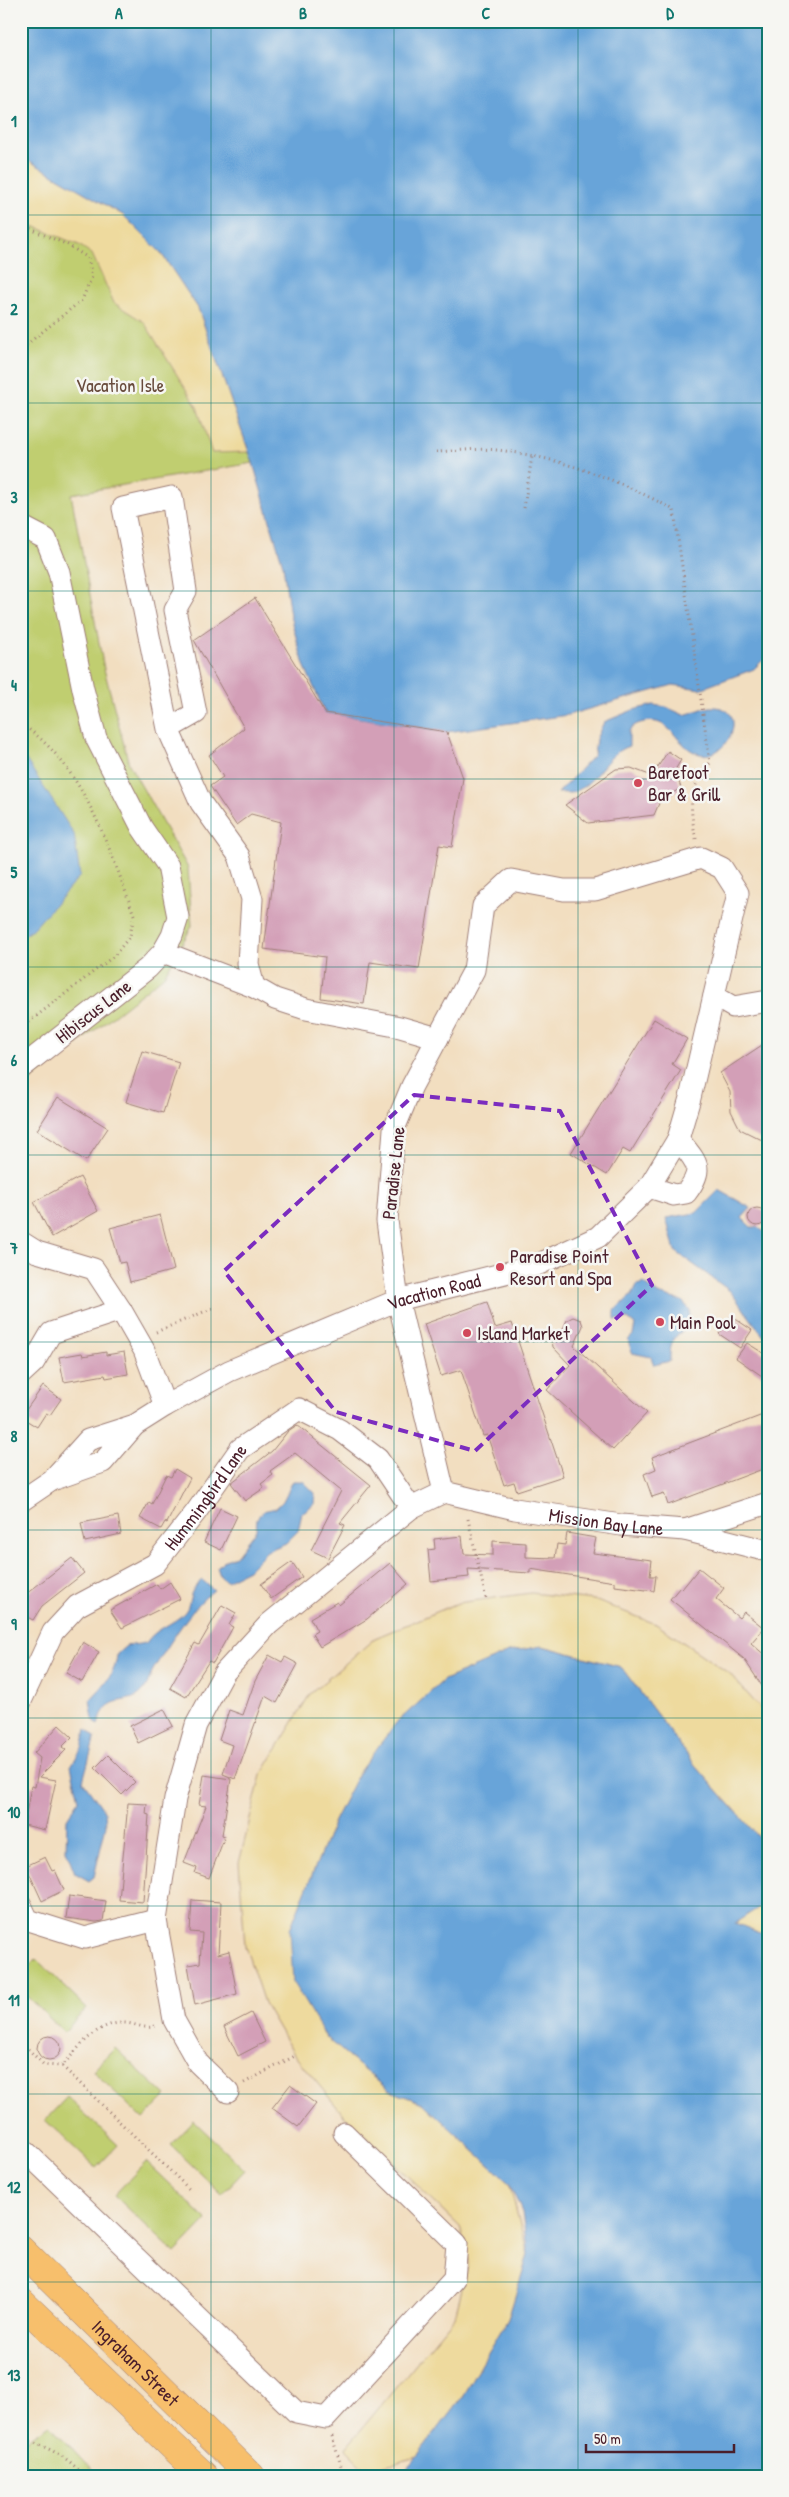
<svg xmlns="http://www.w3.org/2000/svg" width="789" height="2497" viewBox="0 0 789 2497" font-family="'Patrick Hand',sans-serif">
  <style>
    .green { fill: #c0ce70; stroke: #85764e }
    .sand { fill: #eeda9e; stroke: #9c7c64 }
    .water { fill: #68a4d9; stroke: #596282 }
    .building { fill: #d39fb7 }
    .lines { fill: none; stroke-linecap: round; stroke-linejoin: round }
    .minor-casing { stroke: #9e7e76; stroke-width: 23 }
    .major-casing { stroke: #9e7e76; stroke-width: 29 }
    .path { stroke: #9e7e76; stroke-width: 3; stroke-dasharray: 1 4; stroke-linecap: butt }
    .minor { stroke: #fff; stroke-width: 21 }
    .major { stroke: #f7bf6c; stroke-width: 28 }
    .marked { fill: none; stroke: #7b2cbf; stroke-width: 4; stroke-dasharray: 10 6; stroke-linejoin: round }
    .grid { fill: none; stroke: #0f766e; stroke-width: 1; stroke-opacity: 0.55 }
    .poi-dot { fill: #d1495b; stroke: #f6f6f2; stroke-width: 2 }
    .labels { text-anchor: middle; stroke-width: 5; stroke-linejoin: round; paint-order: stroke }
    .park-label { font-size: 19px; fill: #684b3c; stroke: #f6f6f2 }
    .poi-label { font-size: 19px; fill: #4a1f2b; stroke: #f6f6f2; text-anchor: start }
    .street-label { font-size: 19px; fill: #4a1f2b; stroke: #f6f6f2 }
    .neatline { fill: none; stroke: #0f766e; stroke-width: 2 }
    .grid-label { font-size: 16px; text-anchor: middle; font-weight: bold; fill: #0f766e }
  </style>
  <rect width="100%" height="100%" fill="#f6f6f2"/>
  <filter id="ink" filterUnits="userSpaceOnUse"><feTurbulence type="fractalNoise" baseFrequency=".02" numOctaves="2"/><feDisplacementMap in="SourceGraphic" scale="10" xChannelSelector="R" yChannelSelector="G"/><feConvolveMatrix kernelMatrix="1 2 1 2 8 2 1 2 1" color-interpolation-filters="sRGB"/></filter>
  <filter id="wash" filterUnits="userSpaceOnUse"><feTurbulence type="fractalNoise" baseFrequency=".0096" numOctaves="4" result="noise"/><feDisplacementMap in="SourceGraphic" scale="20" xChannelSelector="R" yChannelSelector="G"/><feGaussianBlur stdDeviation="1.12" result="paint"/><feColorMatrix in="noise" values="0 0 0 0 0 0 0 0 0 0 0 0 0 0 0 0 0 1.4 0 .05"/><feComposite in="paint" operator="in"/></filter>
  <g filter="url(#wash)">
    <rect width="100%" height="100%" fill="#f2dec0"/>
    <!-- green -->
    <path class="green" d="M21,156L198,308L253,463L71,494L104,669L129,764L188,868L192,926L164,976L21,1088Z
      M36,1959L87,2008L64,2032L21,1991V1974Z
      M115,2048L166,2096L143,2119L93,2071Z
      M67,2097L118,2145L96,2168L45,2120Z
      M194,2121L245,2170L222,2194L171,2145Z
      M146,2162L207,2220L175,2253L114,2195Z
      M50,2425L98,2476H21V2444Z"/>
    <!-- sand -->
    <path class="sand" d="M21,156L123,215L161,253L198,308L249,452L212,453L197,407L144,322L114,303L92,254L79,245L21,221Z
      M531,1593L594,1600L656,1624L730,1674L768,1717V1936L734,1923L738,1813L695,1765L621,1667L543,1646L509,1652L444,1680L396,1723L359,1772L334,1821L290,1929L326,2037L388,2090L423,2103L509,2183L528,2255L508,2319L460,2400L417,2457L366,2470L345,2449L455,2316L469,2261L460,2227L342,2113L295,2056L264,2003L245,1946L239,1863L261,1775L310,1694L375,1638L458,1603Z"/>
    <!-- water -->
    <path class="water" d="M21,21H768V655L754,669L700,689L673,685L568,715L447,732L325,713L304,665L290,616L283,565L253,463L198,308L161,253L123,215L21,156Z
      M653,705L666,707L684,715C692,713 702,708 710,707C753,705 728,761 700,754C677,749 672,716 644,722C636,724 634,725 629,731V746C606,753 597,783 574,792C570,794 563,792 558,793L594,755L596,739L604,722L633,710Z
      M21,752L74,834L80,876L34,928L21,938Z
      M719,1190L751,1208L742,1218L751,1227H758L768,1235V1342L730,1291L675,1251L666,1218L696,1213Z
      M644,1283L658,1294L682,1301L690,1310L686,1329C671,1337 670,1345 670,1361L654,1365L651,1357L632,1353L628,1340L633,1335L635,1325L628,1319L615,1320V1310L632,1295L637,1285Z
      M293,1481H303L315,1493L314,1504L302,1513L298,1531L286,1543L267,1551L248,1570L226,1581L220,1576L217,1567L223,1561L236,1556L256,1530L257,1518L263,1511L276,1508L283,1501Z
      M202,1580L214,1590C191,1607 169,1645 153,1670C150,1675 149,1682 145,1688C131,1710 108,1688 98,1725L93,1719L90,1700C103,1686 116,1674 117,1654L126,1646L146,1643C155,1628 173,1625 184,1613C193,1603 185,1594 202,1580Z
      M542,1646L621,1667L695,1765L764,1843L766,1903L735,1923L768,1936V2476H400L414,2461L460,2400L508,2319L528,2255L522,2212L509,2183L423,2103L388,2090L326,2037L293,1983L290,1929L334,1821L359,1772L396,1723L444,1680L509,1652Z
      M86,1729L95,1737L83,1781L105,1812L106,1825L94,1877L89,1881L75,1873L66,1850L67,1819L79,1800L71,1766L82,1748Z"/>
    <g id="blocks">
      <!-- building -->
      <path class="building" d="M255,598L325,713L447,732L463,778L452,847L439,845L419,969L370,962L364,1004L321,998L325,957L264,949L281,822L251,814L236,825L210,786L223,777L209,755L244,728L194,640Z
        M668,751L681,760L675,770L681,788L660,801L654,815L588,823L565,805L616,769L631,768L652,776Z
        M654,1019L687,1039L672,1064L681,1070L630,1153L623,1149L607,1175L571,1153Z
        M768,1041V1143L740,1129L731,1111L730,1092L720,1073Z
        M142,1051L179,1062L163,1113L126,1102Z
        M58,1097L108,1128L86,1161L37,1130Z
        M80,1177L98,1211L52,1237L34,1202Z
        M748 1217a9 9 0 1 1 18 0a9 9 0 1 1-18 0Z
        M160,1215L174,1270L130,1282L125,1262L120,1263L110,1228Z
        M487,1302L495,1328L512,1323L563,1476L517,1491L514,1482L504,1485L487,1435L483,1436L461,1370L441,1376L424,1324Z
        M731,1316L752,1330L740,1348L719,1334Z
        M573,1317L581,1320L583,1326L574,1346L647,1413L613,1450L547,1390L570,1365L553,1347L552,1340L561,1334L567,1320Z
        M747,1343L768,1356V1367L762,1376L736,1358Z
        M106,1352V1355L124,1352L128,1374L106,1378L105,1375L64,1382L59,1357L82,1353L83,1356Z
        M43,1386L61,1399L50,1415L46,1413L37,1427L21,1417Z
        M768,1413V1467L668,1505L664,1493L652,1497L644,1474L656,1469L652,1457Z
        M297,1425L371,1485L340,1523L345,1525L328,1558L311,1550L341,1491L295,1453L270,1471L273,1475L261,1484L264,1488L245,1501L231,1483L272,1451L288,1431Z
        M175,1469L190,1478L167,1523L165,1522L161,1529L140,1518L149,1502L152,1504L166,1475L171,1477Z
        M220,1508L237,1516L221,1550L204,1542Z
        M118,1516L121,1534L85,1542L81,1523Z
        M567,1533L596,1538L593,1553L652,1560L650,1576H656L654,1591L615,1586V1582L530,1569V1573L468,1569L469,1577L431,1581L428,1550L435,1549L434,1539L462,1536L464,1554L493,1555V1541L526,1543V1557L555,1558L557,1544L565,1545Z
        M72,1558L84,1573L42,1606L33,1620L21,1614V1598Z
        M292,1562L302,1577L271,1599L261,1584Z
        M390,1563L408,1584L367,1619L320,1647L312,1634L317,1631L310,1618L337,1602L339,1605Z
        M699,1568L724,1588L716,1599L739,1618L744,1612L764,1628L751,1643L768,1658V1695L744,1659L670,1599L680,1587L682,1589Z
        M170,1582L180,1599L122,1628L110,1610L157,1584L160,1589Z
        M222,1605L236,1613L229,1625L233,1627L213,1663L209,1661L186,1697L170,1688L195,1643L199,1645Z
        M83,1642L99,1652L82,1682L66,1673Z
        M269,1655L282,1662L285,1657L298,1664L277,1703L265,1696L235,1779L223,1774L232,1745L219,1740L229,1710L243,1715L255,1681Z
        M164,1709L173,1726L138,1743L130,1726Z
        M59,1725L72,1737L62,1747L66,1750L39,1777L56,1780L45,1830L24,1825L31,1786L35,1787L40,1758L34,1753Z
        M108,1755L135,1782L122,1795L95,1768Z
        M204,1775L231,1779L222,1835L225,1836L209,1878L195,1873L197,1868L184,1863L206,1806L199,1805Z
        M128,1803L147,1804L146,1814L149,1815L143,1902L119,1900Z
        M45,1857L52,1871L55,1870L64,1890L42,1901L26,1866Z
        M69,1896L106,1901L103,1921L96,1922L66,1918Z
        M192,1900L221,1902L218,1954L229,1951L237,1994L195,2005L188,1965L200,1963L202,1933L190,1932Z
        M251,2013L265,2042L238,2056L224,2027Z
        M37 2048a12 12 0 1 1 24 0a12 12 0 1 1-24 0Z
        M290,2085L316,2104L298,2127L272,2108Z"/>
    </g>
  </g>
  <g filter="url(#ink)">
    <use href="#blocks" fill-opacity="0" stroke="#9e7e76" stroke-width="1"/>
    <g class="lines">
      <defs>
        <g id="minor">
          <path d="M21,526L46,539L59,572L83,689L96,738L142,828L168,866L178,917L172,936L163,952L148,968L21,1068"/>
          <path d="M168,729L196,713L175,610L186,591L172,497L123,508L168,729L201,803L239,856L252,899L248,964L254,987"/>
          <path d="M163,952L254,987L275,999L306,1009L400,1027L438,1038"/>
          <path d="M714,996L733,1007L768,1001"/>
          <path d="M649,1187L674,1195L686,1193C706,1167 696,1162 678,1139"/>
          <path d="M21,1242L37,1252L94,1269L121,1310L144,1350L165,1406"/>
          <path d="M21,1374L34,1362L51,1333L121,1310"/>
          <path d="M55,1479L103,1462L134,1426"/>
          <path id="s1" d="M444,1492L515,1509L621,1525L685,1530L768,1551"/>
          <path id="s2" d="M21,1501L52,1480L88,1440L135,1425L165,1406L229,1371L398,1300L537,1265L598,1237L649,1187L678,1139L690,1098L738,893L722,868L701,858L595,890H564L511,880L483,906L474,970L412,1086L394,1129L387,1221L398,1300L444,1492"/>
          <path d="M685,1530L768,1503"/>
          <path id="s3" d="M21,1701L53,1632L77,1606L155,1564L196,1512L240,1449L299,1409L340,1430L378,1459L411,1508"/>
          <path d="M21,1905L28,1920L85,1938L156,1920"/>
          <path d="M228,2092L198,2063L174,2020L156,1920L175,1799L196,1725L224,1673L269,1624L411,1508L444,1492"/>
          <path d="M21,2147L296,2412L326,2418L454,2279L457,2244L344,2133"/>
        </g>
        <g id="major">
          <path id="s4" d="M21,2250L251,2476"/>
          <path d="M21,2302L204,2476"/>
        </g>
      </defs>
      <!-- minor casing -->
      <use href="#minor" class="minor-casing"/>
      <!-- major casing -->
      <use href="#major" class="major-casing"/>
      <!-- path -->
      <path class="path" d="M21,225L68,245L88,258L92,277L82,300L21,349
        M436,452C455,451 477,448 497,450C559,457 620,480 674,510L710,763C688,790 689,806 696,839
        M524,508L532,456
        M21,724C82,762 110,849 134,915L130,936L114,956L21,1028
        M156,1332L213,1308
        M468,1519L486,1599
        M155,2026C145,2030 135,2023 124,2023C96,2022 79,2048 62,2066L190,2190
        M21,2042L44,2065L62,2066
        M244,2083L295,2056
        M332,2436L344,2476
        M21,2438C46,2447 67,2455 84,2476"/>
      <!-- minor -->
      <use href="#minor" class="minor"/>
      <!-- major -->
      <use href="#major" class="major"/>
    </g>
  </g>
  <!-- marked area -->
  <path class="marked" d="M414,1095L560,1111L652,1285L475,1451L336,1412L224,1271Z"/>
  <!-- grid -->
  <path class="grid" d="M211,21V2476M394,21V2476M578,21V2476M21,215H768M21,403H768M21,591H768M21,779H768M21,967H768M21,1155H768M21,1342H768M21,1530H768M21,1718H768M21,1906H768M21,2094H768M21,2282H768"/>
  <!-- markers -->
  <g class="poi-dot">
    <circle cx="638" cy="783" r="5"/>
    <circle cx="500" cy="1267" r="5"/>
    <circle cx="660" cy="1322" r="5"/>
    <circle cx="467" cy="1333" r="5"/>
  </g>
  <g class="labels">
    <!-- park labels -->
    <g class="park-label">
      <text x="120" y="392">Vacation Isle</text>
    </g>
    <!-- poi labels -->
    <g class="poi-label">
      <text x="648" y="779">Barefoot<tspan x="648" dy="22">Bar &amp; Grill</tspan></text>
      <text x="510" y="1263">Paradise Point<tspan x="510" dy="22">Resort and Spa</tspan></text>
      <text x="670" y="1329">Main Pool</text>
      <text x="477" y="1340">Island Market</text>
    </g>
    <!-- street labels -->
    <g class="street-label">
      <text transform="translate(93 1011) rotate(-38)" y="7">Hibiscus Lane</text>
      <text transform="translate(393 1173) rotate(-84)" y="7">Paradise Lane</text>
      <text dy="7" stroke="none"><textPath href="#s2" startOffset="469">Vacation Road</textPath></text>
      <text dy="7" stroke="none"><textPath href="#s3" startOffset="284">Hummingbird Lane</textPath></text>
      <text dy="7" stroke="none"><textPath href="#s1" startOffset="165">Mission Bay Lane</textPath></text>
      <text dy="7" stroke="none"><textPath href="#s4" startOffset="161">Ingraham Street</textPath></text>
    </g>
  </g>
  <!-- margin -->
  <rect width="789" height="2497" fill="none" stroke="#f6f6f2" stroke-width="55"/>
  <!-- scale -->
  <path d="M586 2444v8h148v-8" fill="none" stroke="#4a1f2b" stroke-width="2.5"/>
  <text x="594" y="2444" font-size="15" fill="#4a1f2b" stroke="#f6f6f2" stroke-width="4" paint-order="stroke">50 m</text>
  <rect x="28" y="28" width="734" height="2442" class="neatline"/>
  <g class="grid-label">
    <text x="119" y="19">A</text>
    <text x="303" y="19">B</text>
    <text x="486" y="19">C</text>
    <text x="670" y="19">D</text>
    <text x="14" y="127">1</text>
    <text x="14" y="315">2</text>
    <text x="14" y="503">3</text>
    <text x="14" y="691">4</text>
    <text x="14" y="878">5</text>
    <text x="14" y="1066">6</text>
    <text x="14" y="1254">7</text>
    <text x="14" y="1442">8</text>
    <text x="14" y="1630">9</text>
    <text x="14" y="1818">10</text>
    <text x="14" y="2006">11</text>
    <text x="14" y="2193">12</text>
    <text x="14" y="2381">13</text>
  </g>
</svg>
